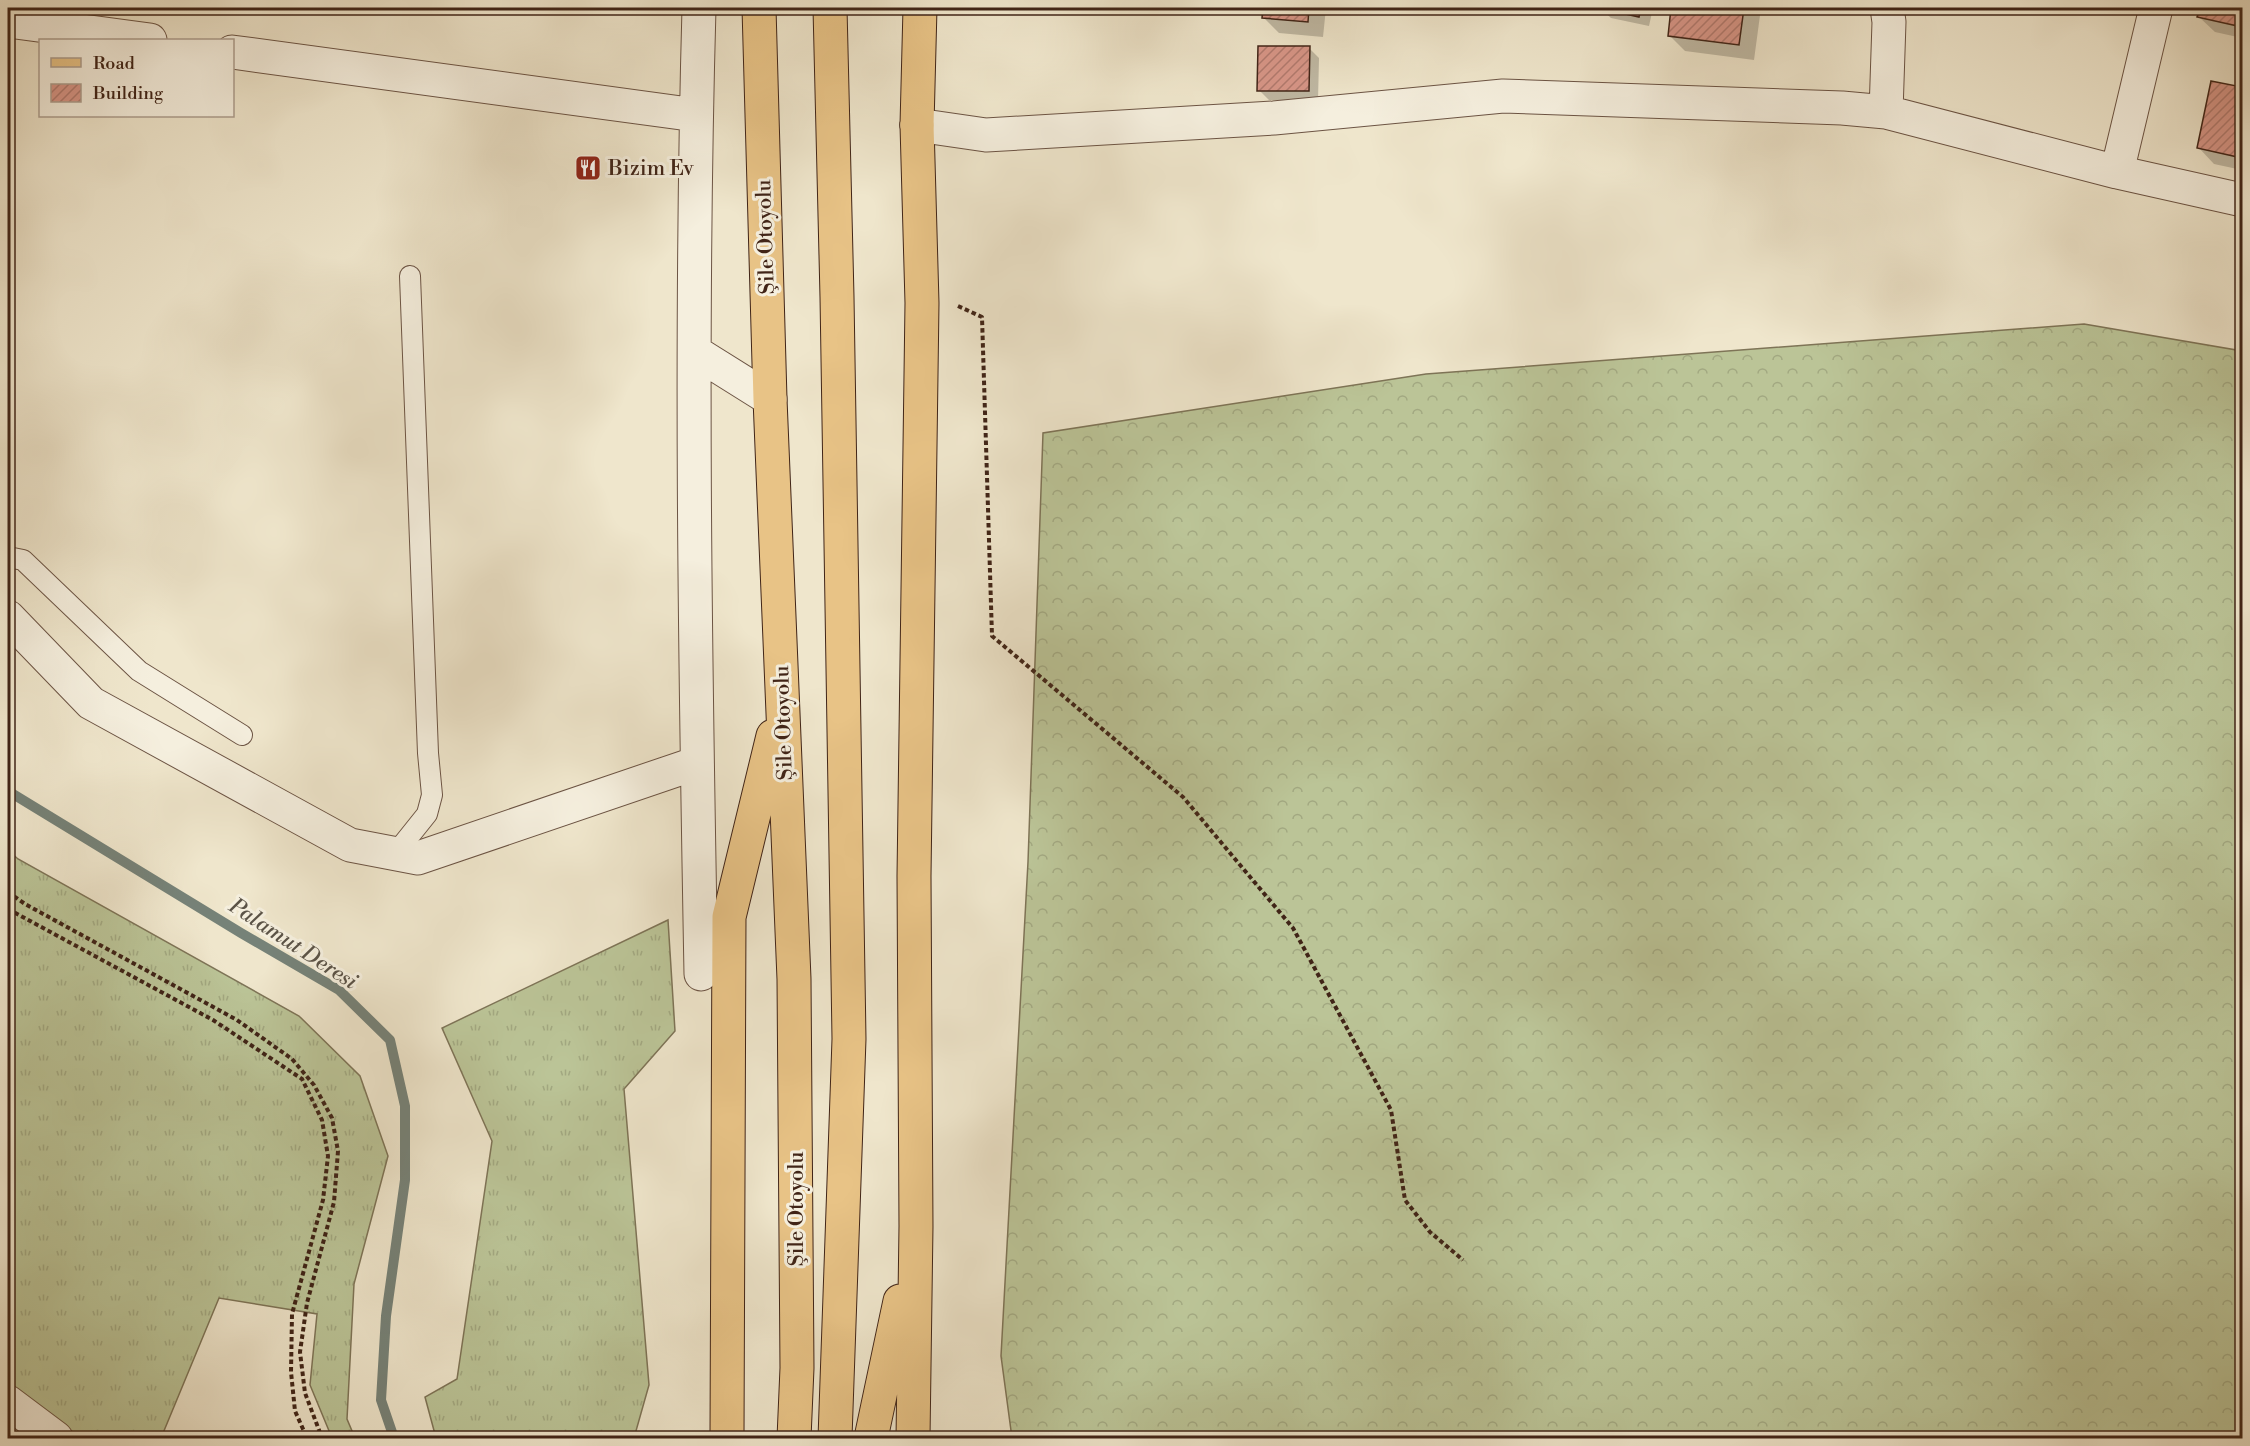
<svg xmlns="http://www.w3.org/2000/svg" width="2250" height="1446" viewBox="0 0 2250 1446" font-family="'Libre Bodoni',serif">
  <style>
    .grass { fill: url(#grass-tufts); stroke: #7e7457; stroke-width: 1.5 }
    .forest { fill: url(#forest-crowns); stroke: #7e7457; stroke-width: 1.5 }
    .shadow { fill: #0003 }
    .lines { fill: none; stroke-linecap: round; stroke-linejoin: round }
    .stream { stroke: #768278; stroke-width: 10 }
    .building { fill: url(#building-hatch); stroke: #402417; stroke-width: 1.5 }
    .lane-casing { stroke: #6c5444; stroke-width: 22 }
    .street-casing { stroke: #6c5444; stroke-width: 35 }
    .primary-casing { stroke: #402417; stroke-width: 35 }
    .highway-casing { stroke: #402417; stroke-width: 35 }
    .path { stroke: #402417; stroke-width: 4; stroke-dasharray: 4.5 3; stroke-linecap: butt }
    .lane { stroke: #f5efde; stroke-width: 20 }
    .street { stroke: #f5efde; stroke-width: 33 }
    .primary { stroke: #e8c386; stroke-width: 33 }
    .highway { stroke: #e8c386; stroke-width: 33 }
    .labels { text-anchor: middle; stroke-width: 6; stroke-linejoin: round; paint-order: stroke }
    .poi-label { font-size: 21px; fill: #402417; stroke: #f5efde; text-anchor: start }
    .street-label { font-size: 21px; fill: #402417; stroke: #f5efde }
    .water-label { font-size: 22px; font-style: italic; fill: #5b5347; stroke: #f5efde }
  </style>
  <defs>
    <pattern id="grass-tufts" width="24" height="20" patternUnits="userSpaceOnUse" patternTransform="scale(1.5)"><rect width="24" height="20" fill="#bbc497"/><path d="M3 7l-1-3M5 7V3M7 7l1-3M15 17l-1-3M17 17v-4M19 17l1-3" fill="none" stroke="#a2a881"/></pattern>
    <pattern id="forest-crowns" width="20" height="18" patternUnits="userSpaceOnUse" patternTransform="scale(1.5)"><rect width="20" height="18" fill="#bbc497"/><path d="M2 6a3 3 0 1 1 6 0M12 15a3 3 0 1 1 6 0" fill="none" stroke="#a2a881"/></pattern>
    <pattern id="building-hatch" width="6" height="6" patternUnits="userSpaceOnUse" patternTransform="scale(1.5)"><rect width="6" height="6" fill="#d89688"/><path d="M-1 1l2-2M0 6l6-6M5 7l2-2" fill="none" stroke="#b17a6e"/></pattern>
  </defs>
  <rect width="100%" height="100%" fill="#efe6cc"/>
  <filter id="stains"><feTurbulence type="fractalNoise" baseFrequency=".00333" numOctaves="4"/><feColorMatrix values="0 0 0 0 .2 0 0 0 0 .09 0 0 0 0 .02 0 0 0 .5 -.17"/></filter>
  <radialGradient id="worn" r=".72"><stop offset=".6" stop-color="#630" stop-opacity="0"/><stop offset="1" stop-color="#630" stop-opacity=".3"/></radialGradient>
  <!-- grass -->
  <path class="grass" d="M8,850L18,859L299,1016L360,1076L388,1156L354,1284L347,1419L355,1438H332L310,1385L317,1314L219,1298L161,1438H82L8,1387Z
    M668,920L675,1031L624,1089L649,1385L634,1438H436L425,1397L457,1379L492,1141L442,1028Z"/>
  <!-- forest -->
  <path class="forest" d="M2084,324L2242,351V1438H1012L1001,1356L1028,862L1043,433L1426,374Z"/>
  <!-- shadow -->
  <path class="shadow" d="M1265,8H1326L1323,37L1279,33L1264,18Z
    M1600,8H1653L1649,26L1611,18Z
    M1673,8H1761L1754,60L1685,51L1669,35Z
    M2201,8H2242V38L2215,32L2199,17Z
    M1309,48L1319,58L1318,101L1269,100L1259,90Z
    M2212,82L2242,89V170L2214,164L2199,148Z"/>
  <g class="lines">
    <!-- stream -->
    <path class="stream" d="M8,791L241,933L339,990L390,1040L405,1106V1180L386,1316L381,1400L394,1438"/>
  </g>
  <!-- building -->
  <path class="building" d="M1263,8H1309L1308,22L1262,18Z
    M1599,8H1641L1639,17Z
    M1671,8H1744L1739,45L1668,36Z
    M2200,8H2242V27L2197,17Z
    M1258,46H1310L1309,91H1257Z
    M2211,81L2242,87V158L2197,148Z"/>
  <g class="lines">
    <defs>
      <path id="lane" d="M8,557L23,560L139,671L242,735
        M395,854L427,814L432,795L428,753L410,276"/>
      <path id="street" d="M699,8C690,329 695,652 701,974
        M8,21L150,40
        M232,52L696,115
        M1886,112L1889,22L1887,8
        M917,125L986,135L1274,118L1503,96L1842,108L1886,112L2117,172L2242,200
        M2117,172L2156,8
        M695,352L770,399
        M8,617L91,703L350,845L418,858L697,763
        M8,1402L56,1438"/>
      <path id="primary" d="M917,125L920,8"/>
      <path id="highway" d="M759,8L770,399L794,979L797,1368L794,1438
        M830,8L837,297L849,1039L835,1438
        M727,1438L729,917L773,736
        M871,1438L900,1301
        M913,1438L916,1226L914,876L922,303L917,125"/>
    </defs>
    <!-- lane casing -->
    <use href="#lane" class="lane-casing"/>
    <!-- street casing -->
    <use href="#street" class="street-casing"/>
    <!-- primary casing -->
    <use href="#primary" class="primary-casing"/>
    <!-- highway casing -->
    <use href="#highway" class="highway-casing"/>
    <!-- path -->
    <path class="path" d="M958,306L982,317L992,636L1183,797L1293,928L1391,1110L1405,1200L1430,1232L1463,1260
      M8,892L25,904L237,1020L292,1059L314,1085L332,1118L338,1151L334,1202L307,1303L300,1352L305,1393L322,1438
      M8,909L213,1020L302,1079L322,1120L328,1156L323,1200L292,1314L291,1372L295,1411L307,1438"/>
    <!-- lane -->
    <use href="#lane" class="lane"/>
    <!-- street -->
    <use href="#street" class="street"/>
    <!-- primary -->
    <use href="#primary" class="primary"/>
    <!-- highway -->
    <use href="#highway" class="highway"/>
  </g>
  <!-- icons -->
  <defs>
    <symbol id="restaurant-square" viewBox="-11 -11 22 22"><rect x="-9" y="-9" width="18" height="18" rx="4" fill="#8f2418" stroke="#f5efde"/><path d="M-5-6h1v4h1v-4h1v4h1v-4h1v5L-1.5 .5V6h-2V.5L-5-1ZM5-6V6H3V1.5H1.5Q1.5-4 5-6Z" fill="#fff"/></symbol>
  </defs>
  <g fill-rule="evenodd">
    <use href="#restaurant-square" x="573" y="153" width="30" height="30"/>
  </g>
  <g class="labels">
    <!-- poi labels -->
    <g class="poi-label">
      <text x="608" y="175">Bizim Ev</text>
    </g>
    <!-- street labels -->
    <g class="street-label">
      <text transform="translate(765 237) rotate(-92)" y="7">Şile Otoyolu</text>
      <text transform="translate(783 723) rotate(-92)" y="7">Şile Otoyolu</text>
      <text transform="translate(796 1209) rotate(-90)" y="7">Şile Otoyolu</text>
    </g>
    <!-- water labels -->
    <g class="water-label">
      <text transform="translate(294 943) rotate(33)" y="8">Palamut Deresi</text>
    </g>
  </g>
  <!-- margin -->
  <rect width="2250" height="1446" fill="none" stroke="#efe6cc" stroke-width="30"/>
  <rect x="9" y="9" width="2232" height="1428" fill="none" stroke="#402417" stroke-width="3"/>
  <rect x="15" y="15" width="2220" height="1416" fill="none" stroke="#402417" stroke-width="1.5"/>
  <!-- legend -->
  <rect x="39" y="39" width="195" height="78" fill="#f5efde" stroke="#ad9e8e" stroke-width="1.5"/>
  <rect x="51" y="58" width="30" height="9" fill="#e8c386" stroke="#ad9e8e" stroke-width="1.5"/>
  <text x="93" y="69" font-size="18" fill="#402417">Road</text>
  <rect x="51" y="84" width="30" height="18" fill="url(#building-hatch)" stroke="#ad9e8e" stroke-width="1.5"/>
  <text x="93" y="99" font-size="18" fill="#402417">Building</text>
  <rect width="100%" height="100%" filter="url(#stains)"/>
  <rect width="100%" height="100%" fill="url(#worn)"/>
</svg>
